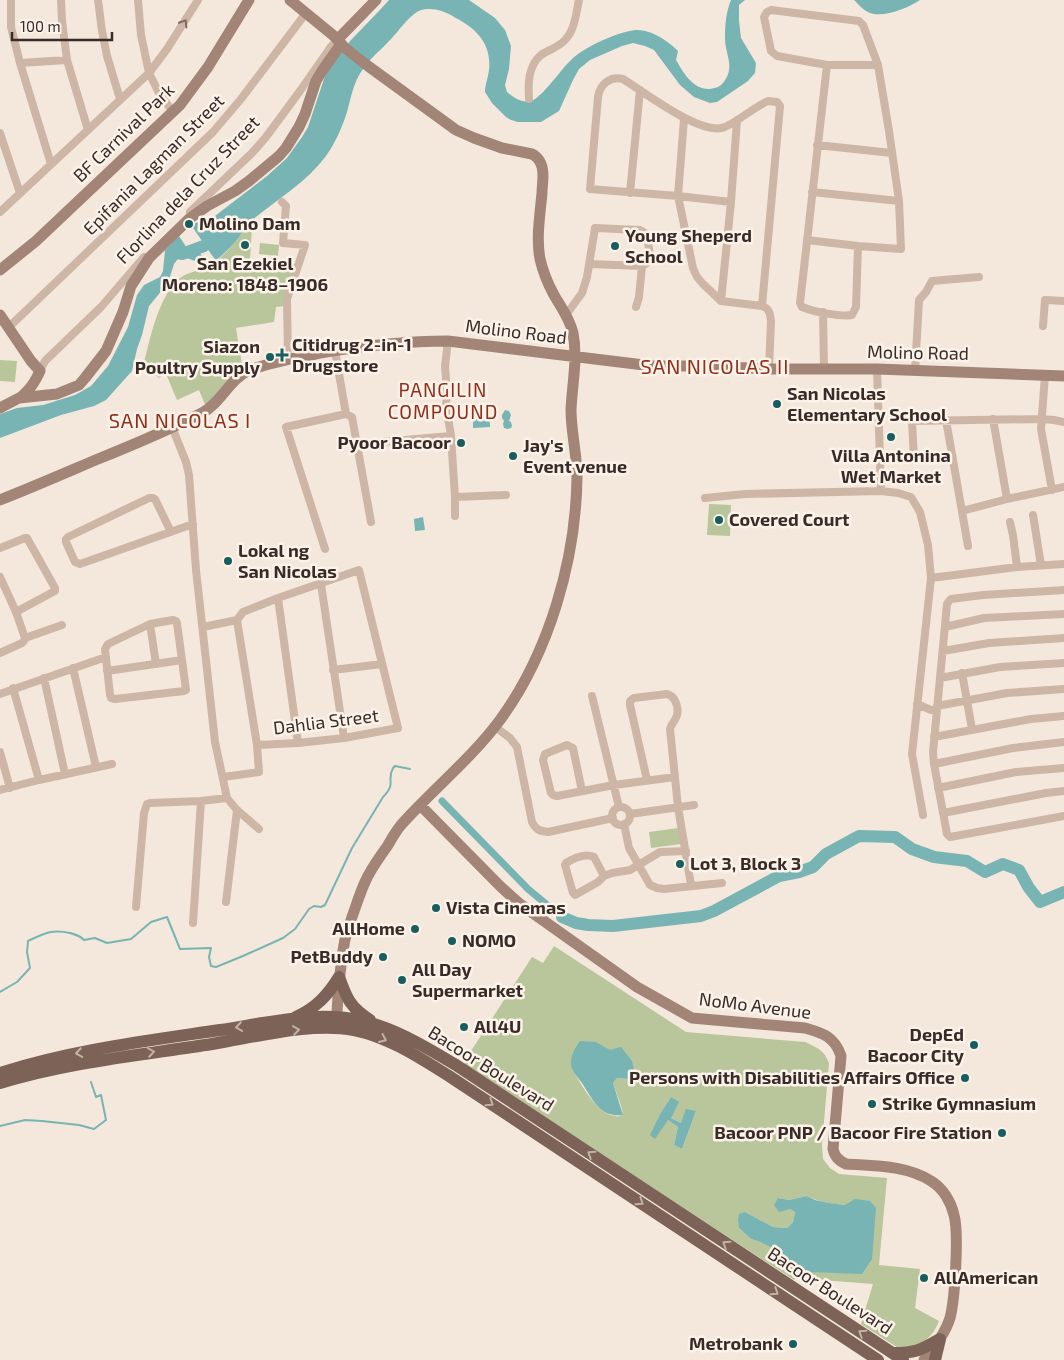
<svg xmlns="http://www.w3.org/2000/svg" width="1064" height="1360" viewBox="0 0 1064 1360" font-family="'Exo 2',sans-serif">
  <style>
    .green { fill: #b9c59a; fill-rule: evenodd }
    .water { fill: #78b4b4 }
    .lines { fill: none; stroke-linecap: round; stroke-linejoin: round }
    .stream { stroke: #78b4b4; stroke-width: 2 }
    .canal { stroke: #78b4b4; stroke-width: 7 }
    .river { stroke: #78b4b4; stroke-width: 12 }
    .street { stroke: #ceb6a6; stroke-width: 8 }
    .secondary { stroke: #a28577; stroke-width: 11 }
    .primary { stroke: #7d6257; stroke-width: 12 }
    .oneway { stroke: #7c6a61 }
    .oneway2 { stroke: #c2b1a7 }
    .poi-dot { fill: #195e5f; stroke: #fbf2e9; stroke-width: 2 }
    .labels { text-anchor: middle; stroke-width: 5; stroke-linejoin: round; paint-order: stroke }
    .street-label { font-size: 18px; fill: #392c28; stroke: #fbf2e9 }
    .poi-label { font-size: 18px; font-weight: bold; fill: #392c28; stroke: #fbf2e9; text-anchor: start }
    .neighbourhood-label { font-size: 19px; letter-spacing: 1px; fill: #903019; stroke: #fbf2e9 }
    .quarter-label { font-size: 20px; letter-spacing: 1px; fill: #903019; stroke: #fbf2e9 }
  </style>
  <rect width="100%" height="100%" fill="#f4e8dc"/>
  <!-- green -->
  <path class="green" d="M248,225L252,227L250,260L297,264L285,306L276,307L274,322L236,328L243,371L206,407L199,390L177,400L166,374L159,378L143,366C150,340 158,296 180,278C188,272 199,271 208,266C225,257 237,240 248,225Z
    M260,243L279,245L278,256L259,254Z
    M0,360L17,361L15,382L0,381Z
    M709,504L731,505L730,536L707,535Z
    M679,828L681,844L651,848L649,832Z
    M554,946L686,1032L805,1042C818,1048 824,1050 829,1063L822,1145L823,1159L830,1168L839,1174L887,1178L879,1265L920,1269L915,1308L939,1321C931,1341 921,1343 903,1351L861,1324L873,1284L796,1278L794,1280L464,1065L470,1055L469,1054L532,957L543,963ZM596,1042L610,1051L629,1079L617,1078L613,1083C616,1093 622,1105 623,1115C620,1116 617,1117 615,1116C596,1114 582,1084 572,1070ZM671,1097V1118L681,1123L696,1111L682,1149L674,1145L678,1127L668,1120L651,1135L660,1114ZM807,1196C819,1202 832,1204 846,1205L781,1256L776,1254L772,1248L760,1242L751,1239L739,1228L745,1212L773,1227L787,1228L793,1222L795,1212L790,1209L778,1198L789,1200Z"/>
  <!-- water -->
  <path class="water" d="M389,0H469L495,18L505,30L511,46L509,69L505,85L507,92C514,98 521,103 531,101C542,98 561,69 571,60C584,47 619,31 637,30C652,30 668,41 678,51L676,60C683,72 693,90 710,89C715,88 720,87 723,83C736,67 725,55 725,38C725,25 726,12 731,0H745L739,5V21L741,38L756,63L755,73L748,81L717,102L710,103L694,97L680,85L654,50L645,46L633,43L622,46L590,60L579,69L573,80L559,111L541,122H518L511,120L506,117L492,103L485,92C485,85 488,78 489,70C492,44 476,28 454,17C445,11 432,7 421,10C410,14 399,31 391,39C378,53 366,61 357,79C352,90 350,101 347,112C342,128 335,143 326,156C306,183 276,200 251,221C245,227 241,236 235,242C229,249 222,255 216,261L191,225C198,221 204,222 211,219L267,176L287,158L302,137L308,127L327,70L351,40L378,12Z
    M854,0H920C908,8 884,18 870,13C863,10 859,5 854,0Z
    M179,236L187,248L192,245L207,261L198,262L184,257L177,260L174,264L168,283L149,306L142,335L137,349L132,371L106,400L94,406L61,415L0,438V414L17,408L43,405L75,395L91,386L108,366L128,327L137,295L144,285L160,277L163,271L165,250Z
    M505,410L509,411L511,415L509,421L511,422L512,426L511,428L508,429L504,428L503,424L504,421L502,418V415Z
    M473,411H489L490,427L473,428Z
    M423,517L425,530L415,531L414,519Z
    M580,1041L596,1042L610,1050L621,1047L632,1061L635,1074L629,1079L617,1078L613,1083L623,1115C600,1118 593,1100 582,1083C577,1076 571,1072 571,1063C571,1054 576,1047 580,1041Z
    M671,1097L679,1102L671,1118L681,1123L686,1109L696,1111L682,1149L674,1145L678,1127L668,1120L655,1139L650,1135L660,1114Z
    M807,1196L815,1200L829,1203L845,1205L855,1199L870,1201L876,1208L872,1259L862,1274L808,1272L781,1256L776,1254L772,1248L760,1242L751,1239L739,1228L738,1220L739,1214L745,1212L773,1227L787,1228L793,1222L795,1212L790,1209L779,1212L774,1205L778,1198L789,1200Z"/>
  <g class="lines">
    <!-- stream -->
    <path class="stream" d="M0,992L17,982L30,968L27,952L28,941C45,933 52,929 70,933C77,935 80,936 84,940L95,938L107,943L131,939L151,922L167,917L180,949L211,948L209,957L211,966L216,967L243,956L283,938L295,929L309,909L314,906L321,907L325,905L352,848L383,797C397,783 386,781 393,768L395,766L410,769
      M0,1126L25,1120L42,1121L79,1125L94,1129L106,1120L101,1095L96,1097L91,1082"/>
    <!-- canal -->
    <path class="canal" d="M442,801L528,889L552,909"/>
    <!-- river -->
    <path class="river" d="M182,254L204,246L217,235
      M562,917L576,923L588,925L613,926L701,916L714,911L779,876L799,872L813,867L826,854L859,836L895,837L912,849L934,857L967,861L985,872L1003,864L1019,870L1029,888L1040,902L1064,892"/>
    <!-- street -->
    <path class="street" d="M11,0V27L20,63L51,164
      M61,0L62,21L67,60L88,130
      M98,0L102,31L107,56L120,99
      M138,0L141,35L149,73L159,93L173,112
      M771,10L859,21L863,25L878,65H827L777,56L771,51L764,17L767,12Z
      M20,63L67,60
      M827,65L800,303L802,307C814,312 840,317 852,315L856,307L858,246
      M529,99C528,84 528,66 541,55C548,50 559,47 565,40C575,30 576,13 579,0
      M684,119L678,196L693,268L697,277L703,284L721,301L762,306C770,309 770,314 771,321L769,369
      M0,133L20,193
      M817,145L892,153
      M812,192L899,201
      M630,193L640,90
      M282,202L286,206L283,243L305,245L287,299L288,359
      M731,202L678,196L590,189L598,97C600,84 610,76 623,79C644,92 702,137 725,127C740,120 753,108 768,101L777,102L780,106L762,306
      M0,212L149,73L167,49L198,0
      M190,212L252,153L266,137L300,91L330,48L338,39
      M807,240L858,246L901,249L899,201L889,131L878,65
      M721,301L731,202L737,120
      M636,307L639,297L642,266
      M823,312L824,369
      M566,315L582,293L587,277L595,228L640,230C643,232 644,231 646,235C648,240 651,257 649,261C648,263 644,265 642,266L590,264
      M1043,326L1045,300L1064,301
      M9,327L213,132L241,99L306,13
      M448,341L445,366L447,394L446,405L451,436L455,497V516
      M335,351L346,414
      M877,369L881,491
      M40,371L45,361L101,307L144,257
      M915,371L919,300L926,292L932,281L979,277
      M1045,375L1041,429L1052,490
      M993,419L1007,499
      M946,420L968,546
      M172,427L186,462L189,475L196,570L215,742L227,798L237,810L259,829
      M381,442L451,436
      M914,460L912,421L1042,419L1054,420L1064,422
      M455,497L506,495
      M705,498L745,494L881,491L898,493L911,497L920,512L928,545L931,578L912,754L923,815
      M962,511L1007,499L1064,487
      M1033,515L1041,565
      M1010,522L1013,535L1017,567
      M171,532L155,499L153,498H149L68,537L66,539V542L75,562L80,564L193,524
      M0,548L25,538H27L55,588V591L53,592L16,612
      M325,549L286,427L346,414L352,417L371,522
      M0,577L16,612L25,638L24,641L22,643L0,653
      M931,578L1017,567L1064,564
      M321,584L344,738
      M1064,590L983,595L951,599L949,601L947,604L933,752L934,764L947,834L950,837L1064,816
      M278,598L298,743
      M173,620L176,621L177,623L186,690L184,691L115,699L111,698L110,695L105,649L108,644L150,624Z
      M150,624L156,664
      M203,627L237,620L243,612L278,598L359,570L398,728L344,738L298,743L257,745
      M945,627L984,618L1064,614
      M25,638L62,625
      M943,651L989,643L1064,638
      M73,668L96,767
      M333,670L382,664
      M107,671L182,660
      M962,673L972,729
      M44,678L65,774
      M940,678L1000,667L1064,663
      M13,688L39,780
      M0,694L106,657
      M592,696L619,807
      M917,704L931,710H937
      M937,706L1007,693L1064,689
      M494,726L510,738L517,747L532,822C536,830 540,831 548,832L613,818
      M934,737L1031,719L1064,716
      M0,752L10,788
      M934,764L1013,748L1064,742
      M223,777L259,772L257,745L237,620
      M647,780L630,705V701L634,698L667,694C675,696 679,707 677,715C676,720 671,724 670,729L678,807L691,885
      M938,788L1016,772L1064,768
      M0,790L39,780L112,764
      M582,791L573,748L567,745L545,754L543,760L551,793L553,795L557,796L614,785L675,777
      M612 816a9 9 0 1 1 18 0a9 9 0 1 1-18 0Z
      M943,813L1046,793L1064,791
      M630,814L694,805
      M624,824L629,848L650,885L657,888L664,889L722,883
      M604,876L594,857C585,853 574,858 566,863L565,865L573,893L575,895L598,882L604,876L612,873L630,870L660,852L686,851
      M226,902L237,810
      M136,907L144,813L147,804L150,803L201,801L227,798
      M193,923L201,801"/>
    <!-- secondary -->
    <path class="secondary" d="M290,0L334,36L345,48L368,66L456,130L474,138L502,148L532,154C536,156 539,159 541,164C545,173 542,183 542,193C540,215 536,238 540,259C543,272 548,284 554,295C561,307 570,319 573,333C578,359 572,385 571,410C571,432 577,454 577,477C576,560 549,653 500,720C471,759 433,789 401,825C396,831 392,838 388,845C380,857 371,868 365,882C360,893 356,906 352,917C349,927 345,936 344,945C339,972 338,999 336,1026
      M338,39L376,0
      M0,270L36,241L180,105L208,67L249,0
      M0,315L31,361L40,371C34,384 30,389 20,398
      M0,408L19,398L57,394L79,385L85,378L106,351L123,312L131,286L149,258L189,219L207,206L235,191L249,181L279,156L286,148L299,127L305,114L316,81L322,71L341,44
      M0,500C33,487 65,473 98,459C133,445 168,430 202,413C221,403 230,378 250,370C272,362 296,358 320,353C362,346 405,341 448,341L652,366H708L769,369H877L1064,376
      M420,805L501,887L520,904L637,987L692,1018L805,1028C823,1033 835,1037 841,1056L833,1149C835,1157 838,1160 846,1164C873,1166 907,1165 931,1181C943,1188 951,1202 954,1215C959,1233 955,1299 950,1318C945,1334 934,1347 924,1360"/>
    <!-- primary -->
    <path class="primary" d="M339,977C347,999 350,1007 370,1020
      M296,1017C316,1008 328,995 339,977
      M0,1073C71,1050 146,1041 220,1030C267,1023 317,1010 363,1021C397,1029 427,1048 456,1065L903,1360
      M0,1083C69,1062 141,1055 212,1044C256,1037 310,1022 354,1030C389,1037 420,1058 449,1076L878,1360
      M893,1353C916,1353 921,1350 940,1339
      M935,1360L940,1339"/>
  </g>
  <!-- one-way arrows -->
  <defs><path id="oneway-chevron" d="M-2-3.5L2.5 0L-2 3.5" fill="none" stroke-width="1.6" stroke-linecap="round" stroke-linejoin="round" transform="scale(1.25)"/></defs>
  <use class="oneway" href="#oneway-chevron" transform="translate(184 23) rotate(-58)"/>
  <g class="oneway2">
    <use href="#oneway-chevron" transform="translate(239 1027) rotate(172)"/>
    <use href="#oneway-chevron" transform="translate(296 1030) rotate(-8)"/>
    <use href="#oneway-chevron" transform="translate(383 1039) rotate(24)"/>
    <use href="#oneway-chevron" transform="translate(151 1052) rotate(-9)"/>
    <use href="#oneway-chevron" transform="translate(79 1053) rotate(171)"/>
    <use href="#oneway-chevron" transform="translate(490 1103) rotate(34)"/>
    <use href="#oneway-chevron" transform="translate(591 1154) rotate(-147)"/>
    <use href="#oneway-chevron" transform="translate(640 1202) rotate(34)"/>
    <use href="#oneway-chevron" transform="translate(726 1244) rotate(-147)"/>
    <use href="#oneway-chevron" transform="translate(775 1292) rotate(34)"/>
    <use href="#oneway-chevron" transform="translate(862 1333) rotate(-147)"/>
  </g>
  <!-- markers -->
  <g class="poi-dot">
    <circle cx="189" cy="224" r="5"/>
    <circle cx="245" cy="245" r="5"/>
    <circle cx="615" cy="246" r="5"/>
    <path d="M279.5 347.5h5v5h5v5h-5v5h-5v-5h-5v-5h5z"/>
    <circle cx="270" cy="357" r="5"/>
    <circle cx="777" cy="404" r="5"/>
    <circle cx="891" cy="437" r="5"/>
    <circle cx="461" cy="443" r="5"/>
    <circle cx="513" cy="456" r="5"/>
    <circle cx="719" cy="520" r="5"/>
    <circle cx="228" cy="561" r="5"/>
    <circle cx="680" cy="864" r="5"/>
    <circle cx="436" cy="908" r="5"/>
    <circle cx="415" cy="929" r="5"/>
    <circle cx="452" cy="941" r="5"/>
    <circle cx="383" cy="957" r="5"/>
    <circle cx="402" cy="980" r="5"/>
    <circle cx="464" cy="1027" r="5"/>
    <circle cx="974" cy="1045" r="5"/>
    <circle cx="965" cy="1078" r="5"/>
    <circle cx="872" cy="1104" r="5"/>
    <circle cx="1002" cy="1133" r="5"/>
    <circle cx="924" cy="1278" r="5"/>
    <circle cx="793" cy="1344" r="5"/>
  </g>
  <g class="labels">
    <!-- street labels -->
    <g class="street-label">
      <text transform="translate(124 133) rotate(-44)" y="6">BF Carnival Park</text>
      <text transform="translate(154 165) rotate(-45)" y="6">Epifania Lagman Street</text>
      <text transform="translate(188 190) rotate(-46)" y="6">Florlina dela Cruz Street</text>
      <text transform="translate(516 332) rotate(7)" y="6">Molino Road</text>
      <text transform="translate(918 353) rotate(1)" y="6">Molino Road</text>
      <text transform="translate(326 722) rotate(-7)" y="6">Dahlia Street</text>
      <text transform="translate(755 1006) rotate(7)" y="6">NoMo Avenue</text>
      <text transform="translate(491 1069) rotate(32)" y="6">Bacoor Boulevard</text>
      <text transform="translate(830 1291) rotate(33)" y="6">Bacoor Boulevard</text>
    </g>
    <!-- poi labels -->
    <g class="poi-label">
      <text x="199" y="230">Molino Dam</text>
      <text x="625" y="242">Young Sheperd<tspan x="625" dy="21">School</tspan></text>
      <text x="245" y="270" text-anchor="middle">San Ezekiel<tspan x="245" dy="21">Moreno: 1848–1906</tspan></text>
      <text x="292" y="351">Citidrug 2-in-1<tspan x="292" dy="21">Drugstore</tspan></text>
      <text x="260" y="353" text-anchor="end">Siazon<tspan x="260" dy="21">Poultry Supply</tspan></text>
      <text x="787" y="400">San Nicolas<tspan x="787" dy="21">Elementary School</tspan></text>
      <text x="451" y="449" text-anchor="end">Pyoor Bacoor</text>
      <text x="523" y="452">Jay's<tspan x="523" dy="21">Event venue</tspan></text>
      <text x="891" y="462" text-anchor="middle">Villa Antonina<tspan x="891" dy="21">Wet Market</tspan></text>
      <text x="729" y="526">Covered Court</text>
      <text x="238" y="557">Lokal ng<tspan x="238" dy="21">San Nicolas</tspan></text>
      <text x="690" y="870">Lot 3, Block 3</text>
      <text x="446" y="914">Vista Cinemas</text>
      <text x="405" y="935" text-anchor="end">AllHome</text>
      <text x="462" y="947">NOMO</text>
      <text x="373" y="963" text-anchor="end">PetBuddy</text>
      <text x="412" y="976">All Day<tspan x="412" dy="21">Supermarket</tspan></text>
      <text x="474" y="1033">All4U</text>
      <text x="964" y="1041" text-anchor="end">DepEd<tspan x="964" dy="21">Bacoor City</tspan></text>
      <text x="955" y="1084" text-anchor="end">Persons with Disabilities Affairs Office</text>
      <text x="882" y="1110">Strike Gymnasium</text>
      <text x="992" y="1139" text-anchor="end">Bacoor PNP / Bacoor Fire Station</text>
      <text x="934" y="1284">AllAmerican</text>
      <text x="783" y="1350" text-anchor="end">Metrobank</text>
    </g>
    <!-- neighbourhood labels -->
    <g class="neighbourhood-label">
      <text x="443" y="397">PANGILIN<tspan x="443" dy="22">COMPOUND</tspan></text>
    </g>
    <!-- quarter labels -->
    <g class="quarter-label">
      <text x="715" y="374">SAN NICOLAS II</text>
      <text x="180" y="428">SAN NICOLAS I</text>
    </g>
  </g>
  <!-- scale -->
  <path d="M12 32v8h100v-8" fill="none" stroke="#392c28" stroke-width="2.5"/>
  <text x="20" y="32" font-size="15" fill="#392c28" stroke="#fbf2e9" stroke-width="4" paint-order="stroke">100 m</text>
</svg>
